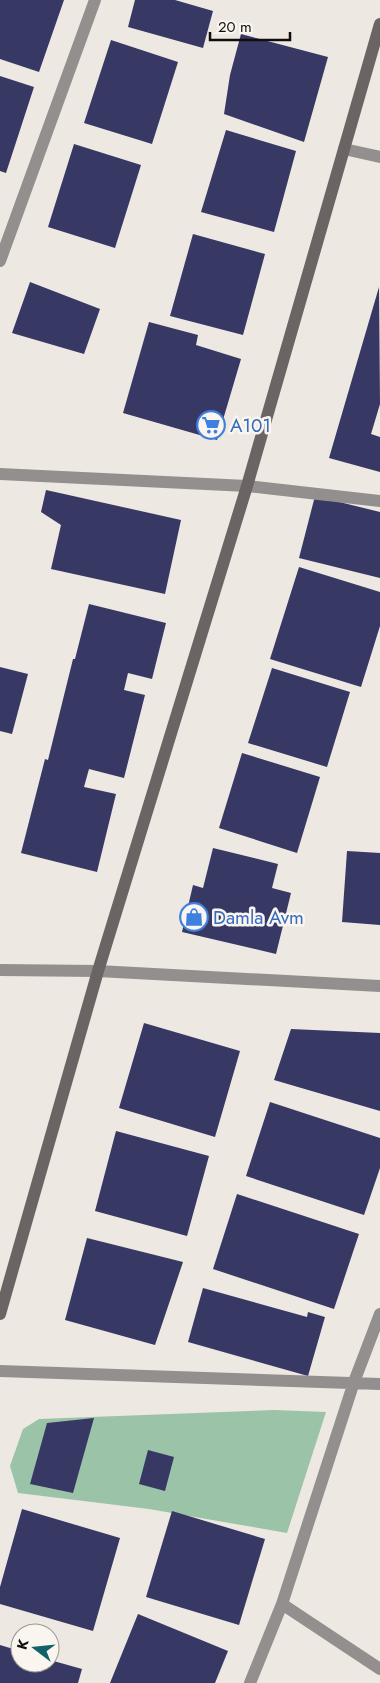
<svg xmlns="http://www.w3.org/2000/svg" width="380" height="1683" viewBox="0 0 380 1683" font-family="Jost,sans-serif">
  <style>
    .green { fill: #9bc3a7 }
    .building { fill: #373864 }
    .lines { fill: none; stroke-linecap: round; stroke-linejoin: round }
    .street { stroke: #938f8e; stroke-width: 12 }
    .secondary { stroke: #6a6564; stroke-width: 12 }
    .labels { text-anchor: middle; stroke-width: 5; stroke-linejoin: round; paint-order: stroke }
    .shop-label { font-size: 19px; fill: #366cbe; stroke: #faf6ef; text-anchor: start }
  </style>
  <rect width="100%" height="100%" fill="#ede8e1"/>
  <!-- green -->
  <path class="green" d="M274,1410L326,1412L287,1533L149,1509L18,1493L10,1466L23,1429L39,1419Z"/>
  <!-- building -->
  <path class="building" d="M0,0H64L39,72L0,59Z
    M135,0H175L213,11L203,48L128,27Z
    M241,34L328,57L304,142L224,114L230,75Z
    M111,40L178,62L152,144L84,123Z
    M0,76L34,87L6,173L0,171Z
    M226,130L296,151L274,232L201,212Z
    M74,144L141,165L115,248L48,227Z
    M193,234L265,254L243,335L170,316Z
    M30,282L100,309L84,354L12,333Z
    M379,287L380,404L371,434L380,437V472L329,458Z
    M149,322L198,335L196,345L241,359L217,440L123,413Z
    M46,490L181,520L165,594L51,569L61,525L41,512Z
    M315,496L380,512V578L299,558Z
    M299,567L380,592V626L361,687L270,659Z
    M89,604L166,623L152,679L128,673L124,690L145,695L124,778L89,769L84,787L116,794L97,872L21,853L45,759L48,760L73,659H75Z
    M0,667L28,674L12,734L0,731Z
    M272,668L350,692L327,767L248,743Z
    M242,753L320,777L297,853L219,828Z
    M213,848L278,864L272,888L291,893L276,954L182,932L193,885L203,888Z
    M347,851L380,853V925L342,922Z
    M144,1023L240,1051L215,1137L119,1108Z
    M291,1029L380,1033V1111L274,1080Z
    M270,1102L380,1138V1168L364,1215L246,1176Z
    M116,1131L209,1156L187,1236L95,1211Z
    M237,1194L359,1234L334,1309L213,1269Z
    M87,1238L183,1262L155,1345L65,1320Z
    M203,1288L307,1317L308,1312L325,1317L308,1376L188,1342Z
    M94,1418L73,1493L30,1484L47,1423Z
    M148,1450L174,1457L165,1491L139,1484Z
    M22,1509L120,1538L93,1631L0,1604V1587Z
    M172,1511L265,1539L239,1625L146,1597Z
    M138,1614L228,1651L215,1683H110Z
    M0,1645L20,1651V1663H50V1660L82,1669L78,1683H0Z"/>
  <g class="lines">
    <!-- street -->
    <path class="street" d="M344,149L380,157
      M0,261L95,0
      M0,474L247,486L380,501
      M0,970L98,971L380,986
      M380,1314L354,1382L282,1604L380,1669
      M0,1371L380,1384
      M250,1683L282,1604"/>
    <!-- secondary -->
    <path class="secondary" d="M0,1314L98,971L247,486L380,24"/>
  </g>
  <!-- icons -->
  <defs>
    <symbol id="supermarket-ring" viewBox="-11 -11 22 22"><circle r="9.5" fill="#faf6ef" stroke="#3f7fe0" stroke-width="1.5"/><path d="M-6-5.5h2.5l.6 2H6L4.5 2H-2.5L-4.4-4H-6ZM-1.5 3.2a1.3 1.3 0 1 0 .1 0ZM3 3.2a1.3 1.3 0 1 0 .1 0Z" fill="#3f7fe0"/></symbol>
    <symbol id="shop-ring" viewBox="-11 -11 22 22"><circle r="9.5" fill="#faf6ef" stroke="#3f7fe0" stroke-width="1.5"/><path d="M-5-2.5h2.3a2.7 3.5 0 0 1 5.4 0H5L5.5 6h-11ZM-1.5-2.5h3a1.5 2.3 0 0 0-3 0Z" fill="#3f7fe0"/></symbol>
  </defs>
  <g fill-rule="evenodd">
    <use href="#supermarket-ring" x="195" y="409" width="32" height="32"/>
    <use href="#shop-ring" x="178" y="901" width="32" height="32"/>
  </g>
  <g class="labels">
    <!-- shop labels -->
    <g class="shop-label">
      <text x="230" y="432">A101</text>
      <text x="213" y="924">Damla Avm</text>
    </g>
  </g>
  <!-- north arrow -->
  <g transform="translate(35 1648) rotate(286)"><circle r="24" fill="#faf6ef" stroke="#9c9994"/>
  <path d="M0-4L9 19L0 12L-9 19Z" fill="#126168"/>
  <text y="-8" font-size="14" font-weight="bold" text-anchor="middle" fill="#100e0c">K</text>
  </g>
  <!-- scale -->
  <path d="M210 32v8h80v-8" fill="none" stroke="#100e0c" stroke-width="2.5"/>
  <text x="218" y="32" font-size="15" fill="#100e0c" stroke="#faf6ef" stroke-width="4" paint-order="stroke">20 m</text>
</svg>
